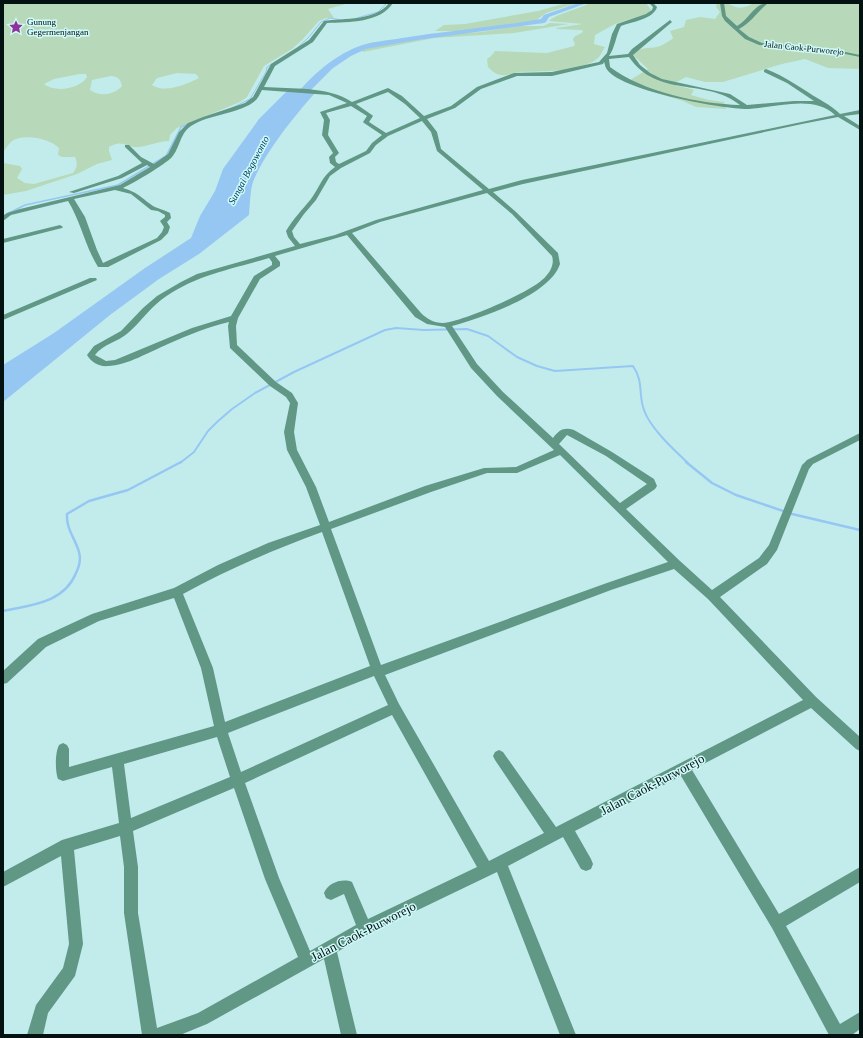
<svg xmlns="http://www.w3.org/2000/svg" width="863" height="1038" viewBox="0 0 863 1038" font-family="'Times New Roman',serif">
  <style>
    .green { fill: #b7d9b9; fill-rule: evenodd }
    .water { fill: #96c7f3 }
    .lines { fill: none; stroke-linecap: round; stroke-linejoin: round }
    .stream-far3 { stroke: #96c7f3; stroke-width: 1 }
    .stream-far2 { stroke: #96c7f3; stroke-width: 1.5 }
    .stream-far1 { stroke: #96c7f3; stroke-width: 2 }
    .stream { stroke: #96c7f3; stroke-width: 2.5 }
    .river { fill: #96c7f3; fill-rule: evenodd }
    .minor { fill: #619785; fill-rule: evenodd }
    .labels { text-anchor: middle; stroke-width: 3; stroke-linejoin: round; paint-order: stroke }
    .far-poi-label { font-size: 9px; fill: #031111; stroke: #cffaf9; text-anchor: start }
    .far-street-label { font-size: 9px; fill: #031111; stroke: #cffaf9 }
    .far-water-label { font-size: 10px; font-style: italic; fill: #003b63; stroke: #cffaf9 }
    .near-street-label { font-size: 13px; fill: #031111; stroke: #cffaf9 }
  </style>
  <rect width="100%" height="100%" fill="#c2ecec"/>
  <!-- green -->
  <path class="green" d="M3,3H349L328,9L334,18H326L319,21L302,40L292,49L264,66L247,97L240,102L177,128L170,135L169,141C157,141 148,147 137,147C125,147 123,139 109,147V151L112,160L97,164L77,174L26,191L3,195V163L20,166L22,169L17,178L25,183L34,184L73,173C77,168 78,163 75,157H62L58,155L59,148C49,138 22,133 11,142C8,145 5,149 3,153ZM177,73L196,74L199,78C186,84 166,94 152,85L157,78ZM80,74H86L87,77C80,89 55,93 44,84L54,79ZM111,76C118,77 120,78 122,86C114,95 100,97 90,90L92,80Z
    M566,3H577L546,13L534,22L523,24L459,31H435L444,25L465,24L538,11Z
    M590,3H646L651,10L647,14L615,24L595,35L594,44L605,47C602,51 601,56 597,59C578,73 541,71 519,72C512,73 508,76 501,75C495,74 492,71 488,67L487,59L491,56L495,51L547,53L574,46L575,44L573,40L574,37L583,32L582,30L557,29L556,28L583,24L549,21C556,14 579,9 590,3Z
    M717,3H729V4C740,10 744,8 754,3H860V69L828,68L805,59L782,64L723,82H705L686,77L673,84L694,90L691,95L709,100L724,102L726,109L696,107L683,101L640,88L627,82L648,69L633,55C640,46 647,49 657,47C662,46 667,42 672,39L673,38L670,31L684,27L686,20L700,17L715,19L720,12L716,7Z
    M550,23L569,24L514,33L434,38L363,52L362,51L368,47L409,41L434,35L481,32L517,26H543Z"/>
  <!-- water -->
  <path class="water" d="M287,91L315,93C295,115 264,154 253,182C250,191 250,205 249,215L199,254L159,279L110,315L3,402V365L54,333L145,268L191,238L200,216L215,191L223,169L259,119Z"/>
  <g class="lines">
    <!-- stream-far3 -->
    <path class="stream-far3" d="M357,18L378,12L387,3
      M232,108L250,99L266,72L267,67L297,48L308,38L321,22L330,18L342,20"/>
    <!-- stream-far2 -->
    <path class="stream-far2" d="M3,216L25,205L118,185L166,156L181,127L188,124"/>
    <!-- stream-far1 -->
    <path class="stream-far1" d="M180,463L194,452L208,431L217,422L232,409L255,393L294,372L385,330L396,328L424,330L467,329L488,336L517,357L537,366L555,371L633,366C644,382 638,394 644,410C650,428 674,450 688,463"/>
    <!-- stream -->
    <path class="stream" d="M686,462L712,483L736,495L792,514L860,530
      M3,611C31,605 64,603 76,573C79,567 81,559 79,552C75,538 66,529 67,514L89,501L128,490L181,462"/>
    <!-- river -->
    <path class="river" d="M578,3H587L549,17L546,22L544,23L417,40L366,49L351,56L333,68L296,105H293L289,103C306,81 331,57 357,47C371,41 387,41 402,38C448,31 495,27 541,19L544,15Z"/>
    <!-- minor -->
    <path class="minor" d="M389,3H393C380,23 349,22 327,23L313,42L275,66L264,87C292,89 328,86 352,102L388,88L402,96L424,116L451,106L477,87L514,73L552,72L599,62L607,53L612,34L617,24L646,14L652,10L653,7L649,3H653L657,7C654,19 631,22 621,26C616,35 615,48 609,56L628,54L632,49L670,20L672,22L633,55L640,65L650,73L662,79L730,94L747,105L794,101H814L787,83L764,72V70L766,69C785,76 802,89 819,99C827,104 833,107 840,114L860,110V114L844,116L860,126V130L838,117L802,124L523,184L493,192L516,212L558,253L560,264C550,295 482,318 452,326L477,364L503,392L553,438C559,430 564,427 574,430L612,452L654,479L657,486L655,489L626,509L680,561L712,590L759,558L769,545L802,465L807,460L860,433V440L813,464L809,469L777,550L767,564L720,597L816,697L860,737V751L856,749L811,708L692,770L779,914L860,867V882L786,926L840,1024L860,1012V1029L852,1035H829L772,928L681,776L575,831L591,859L593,864L591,869L586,871L581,869L563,837L508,866L576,1035H560L497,872L370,933L337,952L357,1035H341L324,959L207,1024L180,1035H142L124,913V867L120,836L74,850L83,944L75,976L48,1013L43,1035H27L36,1005L63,968L69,944L61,856L3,887V872L62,840L119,823L112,767L63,781L58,779C55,771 55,753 59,745L63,743L67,745L69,749V767L214,726L201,668L174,598L99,621L46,647L7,683L3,684V671L38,639L92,614L174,588L218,565L268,543L320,525L306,487L287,450L284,432L290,403L286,397L270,386L230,348L228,326L229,322C208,327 188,335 168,344C151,351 126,366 108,366C99,367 91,362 87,355L94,346L121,331L143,308L157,296L181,282L197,274L295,246L288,237L286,231C293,219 302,210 311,199C320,187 321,177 335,167L330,163L329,157L333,153L322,135L324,120L320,112L347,103L329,95L262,90C260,93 259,97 256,100C241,114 209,114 191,126C180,133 180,148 172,157C166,164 132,184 123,188C139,193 140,197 153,206C156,208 165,210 170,213L171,218L167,222L170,227L168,233L161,240L108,267H98C85,246 81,222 68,201L11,215L3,221V216L7,213L20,209L120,185L150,167L147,165L122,178L74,193L69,192L118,176L142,163L125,147V145H129L141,157L154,164L168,154L179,132L188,123L203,117L245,103L253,97L271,64L309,40L324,21C344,18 376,21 389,3ZM629,57C658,99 705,77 740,105C700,104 643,92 610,67L609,59ZM604,62C605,64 605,66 606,68C617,90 719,108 744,109C771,109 813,93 835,115L522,180L489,189L441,149L437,132L427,119L455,108L481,89L517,76H552L603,64ZM388,92L405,104L420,118L386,133L369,122L373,116L372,115L356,104ZM351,106L367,116L363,122L364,123L382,135L372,143L366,151L339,164L336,162L335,157L339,153L328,135L330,120L326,113ZM422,121L431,132L437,151L483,190L376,220L335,235L300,244L294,237L292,231L304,214L316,200L330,176L341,168L370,153L376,145L388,136ZM115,190L131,194L151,210L158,211L165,215V217L160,221L164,227L162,232L157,238L103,263L97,250L85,217L74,199ZM487,193L512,214L552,256C555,265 549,274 542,280C528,293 462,322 443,323C434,323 427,319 421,313L352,233L380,222ZM347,235L415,317L427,324L445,327L471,368L497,396L554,450L516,467L484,468L425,486L329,522L316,487L297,450L294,432L298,403L292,393L276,382L237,345L236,326L238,318L260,279L280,266V262L275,256ZM269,258L272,262V265L254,276L231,316L192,328L115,360L106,361L95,355C103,344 118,342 128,333C140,323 148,310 161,300C192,276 232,269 269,258ZM567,435L606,456L647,484L620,503L559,444ZM560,455L668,562L604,584L381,665L331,529L431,492L487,473H517ZM322,532L370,666L225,722L213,668L183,594C229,569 273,550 322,532ZM674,569L708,599L803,700L556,827L503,752L499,750L495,752L493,756L495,760L544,833L489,861L399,704L385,675L611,590ZM374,676L388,705L241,772L228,733ZM392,715L477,867L368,919L352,882C342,878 328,883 324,893L326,898L331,900L344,894L356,925L310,951L279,878L245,783ZM217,737L230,777L131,818L124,764ZM234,788L265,879L298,957L198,1013L157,1028L138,913V867L133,831Z
      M720,3H724L726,16L737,26C749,20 754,3 768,3C758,11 751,23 739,29L749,37L762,43L826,48L860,55V57L826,50L759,45L745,39L725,21L722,16Z
      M60,225L63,227L62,228L3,243V239Z
      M90,278H96L97,280L3,320V315Z"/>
  </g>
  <!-- icons -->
  <defs>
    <symbol id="sight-bare" viewBox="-9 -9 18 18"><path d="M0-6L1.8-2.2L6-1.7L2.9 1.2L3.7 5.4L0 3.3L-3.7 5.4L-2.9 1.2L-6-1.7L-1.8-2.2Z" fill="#8e339e" stroke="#cffaf9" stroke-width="2.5" paint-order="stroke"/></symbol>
  </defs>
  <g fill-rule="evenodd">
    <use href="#sight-bare" x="6" y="17" width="20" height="20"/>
  </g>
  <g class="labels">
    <!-- far-poi labels -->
    <g class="far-poi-label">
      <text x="27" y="25">Gunung<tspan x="27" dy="10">Gegermenjangan</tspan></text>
    </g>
    <!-- far-street labels -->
    <g class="far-street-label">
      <text transform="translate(804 48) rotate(6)" y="3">Jalan Caok-Purworejo</text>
    </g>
    <!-- far-water labels -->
    <g class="far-water-label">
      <text transform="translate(248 170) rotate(-62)" y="4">Sungai Bogowonto</text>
    </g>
    <!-- near-street labels -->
    <g class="near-street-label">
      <text transform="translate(652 784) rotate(-28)" y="5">Jalan Caok-Purworejo</text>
      <text transform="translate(363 931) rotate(-27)" y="5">Jalan Caok-Purworejo</text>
    </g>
  </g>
  <!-- border -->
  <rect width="863" height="1038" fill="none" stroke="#031111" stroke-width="8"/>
</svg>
